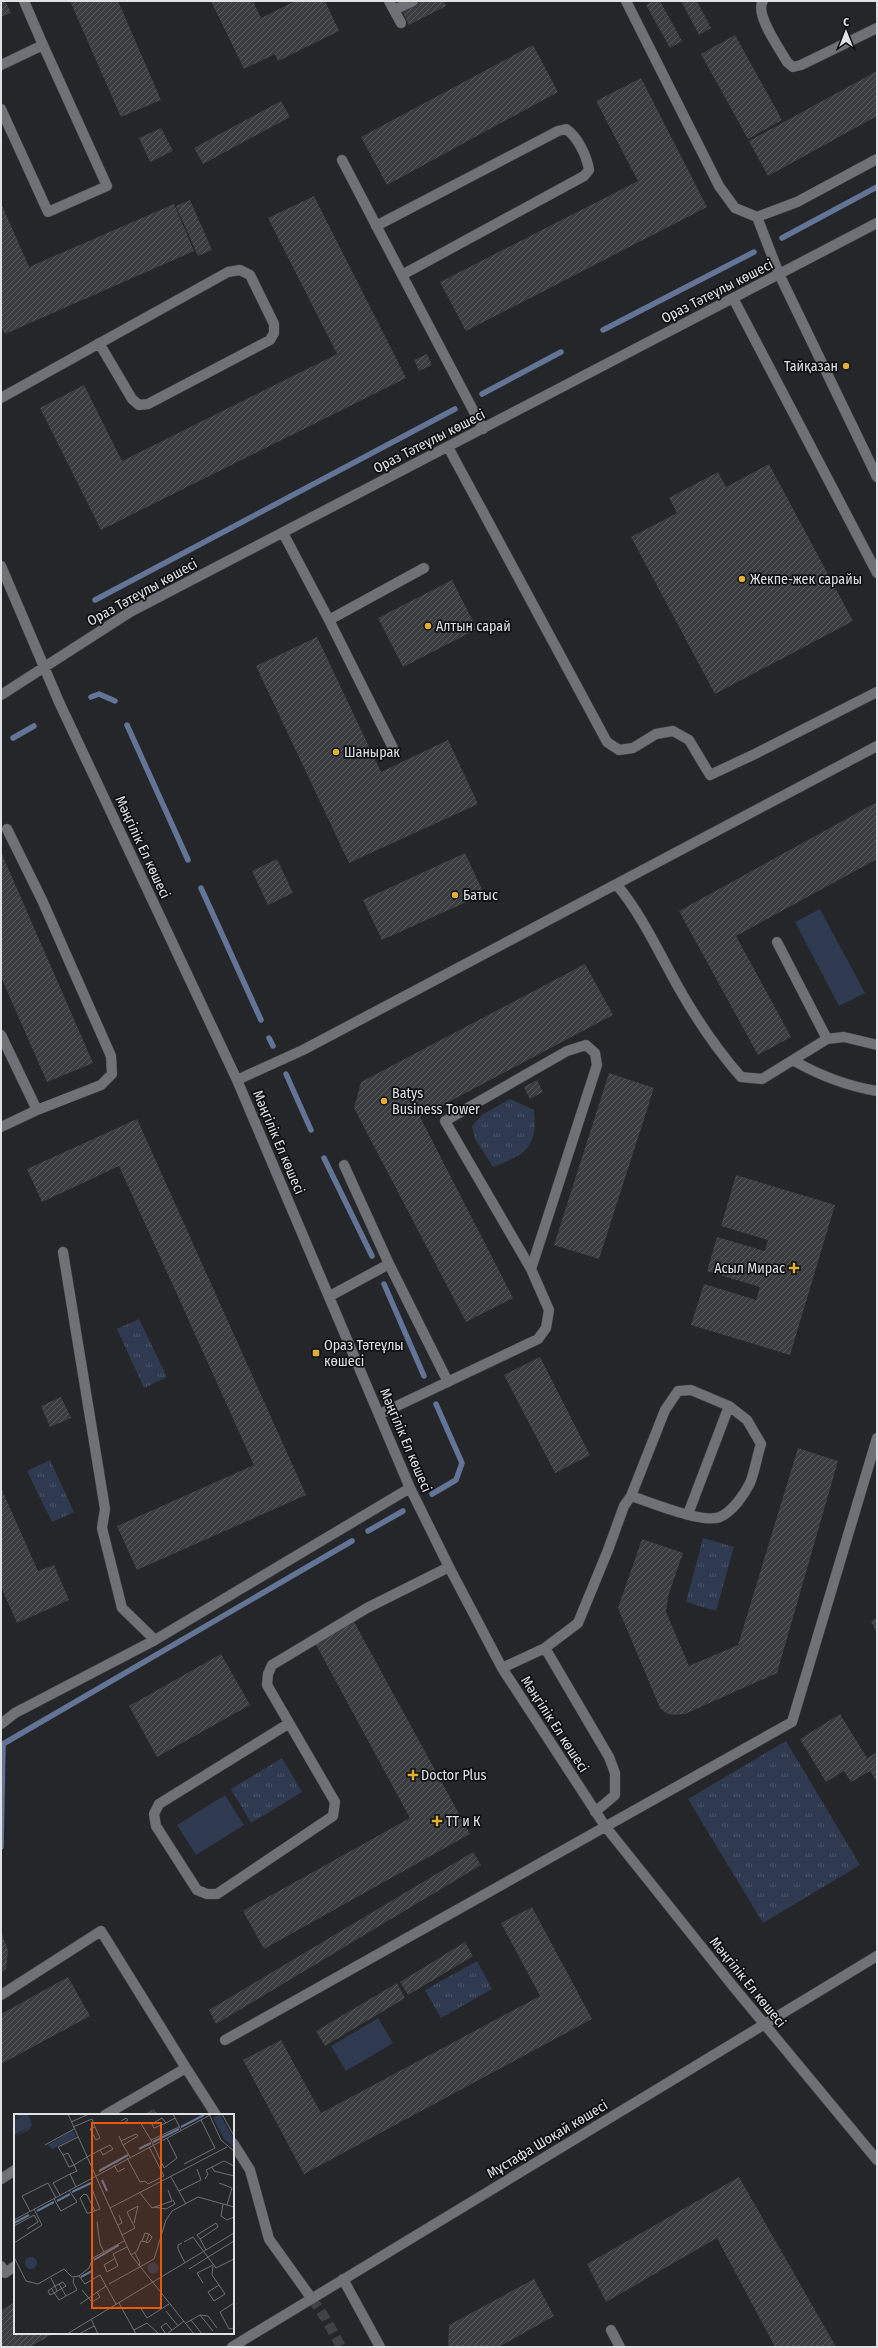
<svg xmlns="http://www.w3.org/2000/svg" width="878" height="2348" viewBox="0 0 878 2348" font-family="'Fira Sans Condensed',sans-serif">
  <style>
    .green { fill: #2f394f }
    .park { fill: url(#park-tufts) }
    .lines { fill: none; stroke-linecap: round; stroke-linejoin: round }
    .stream { stroke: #637497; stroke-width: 5.5 }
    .building { fill: url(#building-hatch) }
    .minor-tunnel { stroke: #404246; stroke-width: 10; stroke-dasharray: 10 5; stroke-linecap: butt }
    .minor-casing { stroke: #404144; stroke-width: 11 }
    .minor { stroke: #6f7176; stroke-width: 10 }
    .poi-dot { fill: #e2af34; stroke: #0e0f11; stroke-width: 1.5 }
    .labels { text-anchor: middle; stroke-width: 3.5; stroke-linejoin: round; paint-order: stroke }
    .street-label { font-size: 14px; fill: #e0e1e3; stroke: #0e0f11 }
    .poi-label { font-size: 14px; fill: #e0e1e3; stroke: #0e0f11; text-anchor: start }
    .inset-river { fill: none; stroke: #637497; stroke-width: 2 }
    .inset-road { fill: none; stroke: #6f7174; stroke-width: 1 }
    .view { fill: #e8590c; fill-opacity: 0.15; stroke: #e8590c; stroke-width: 2 }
    .inset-edge { fill: none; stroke: #e0e1e3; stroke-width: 2 }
  </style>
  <defs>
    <pattern id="park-tufts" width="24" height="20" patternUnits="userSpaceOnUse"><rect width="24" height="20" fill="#2f394f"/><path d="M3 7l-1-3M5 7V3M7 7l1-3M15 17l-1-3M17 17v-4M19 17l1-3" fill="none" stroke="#4d5568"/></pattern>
    <pattern id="building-hatch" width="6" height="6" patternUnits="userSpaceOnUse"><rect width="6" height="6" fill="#3c3d41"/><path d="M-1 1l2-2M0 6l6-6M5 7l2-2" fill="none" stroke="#58595c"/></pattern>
  </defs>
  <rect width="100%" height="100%" fill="#24262a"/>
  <!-- green -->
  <path class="green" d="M820,909L865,993L839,1006L795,922Z
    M225,1795L244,1825L196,1855L177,1825Z
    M378,2018L393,2043L346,2071L331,2046Z"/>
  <!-- park -->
  <path class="park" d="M510,1099L534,1110C538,1148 525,1155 493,1167L475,1139L472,1126L482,1115Z
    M139,1319L167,1377L144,1388L117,1329Z
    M50,1460L74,1512L52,1522L27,1471Z
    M703,1538L734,1547L716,1611L686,1602Z
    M786,1741L860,1865L763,1923L688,1799Z
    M282,1758L302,1792L251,1823L231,1789Z
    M477,1961L492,1989L441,2018L425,1990Z"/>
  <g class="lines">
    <!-- stream -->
    <path class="stream" d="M782,238L877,187
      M603,330L754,252
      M482,394L561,352
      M95,600L455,409
      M91,697L99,694L115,701
      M127,725L188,860
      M13,738L34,726
      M201,888L261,1020
      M269,1038L273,1046
      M286,1074L311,1130
      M324,1158L372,1256
      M384,1284L424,1376
      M432,1494L456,1480L462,1463L436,1404
      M368,1531L403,1511
      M1,1847L3,1744L352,1541"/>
  </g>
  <!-- building -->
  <path class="building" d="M1,1H5L11,13L1,17Z
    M70,1H118L161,100L121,117Z
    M211,1H253L261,18L295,1H325L339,31L278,61L275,54L244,69Z
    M422,1H444L446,6L409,25L402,11Z
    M653,1H660L682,41L670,48L646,5Z
    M681,1H697L711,28L699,35Z
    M735,35L782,120L748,139L701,54Z
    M533,45L558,92L387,185L361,137Z
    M877,71V116L768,176L749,141Z
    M641,78L707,207L466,331L440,282L638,181L596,101Z
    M281,101L290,117L203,164L194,148Z
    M161,128L173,151L150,162L139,138Z
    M314,196L406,378L101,530L40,408L84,385L122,461L337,354L268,218Z
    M190,200L212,250L198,256L176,206Z
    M1,203L29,267L174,204L194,251L5,334L1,326Z
    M427,354L432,365L419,371L414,360Z
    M769,464L853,621L715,694L631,537L677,513L669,498L718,472L726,487Z
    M452,580L477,629L403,667L378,618Z
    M317,637L381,772L448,740L478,804L349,863L256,666Z
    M877,802V859L736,936L791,1037L758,1055L679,911Z
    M1,852L93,1063L47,1082L1,977Z
    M465,853L484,894L382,940L363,900Z
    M277,859L293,893L268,905L252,871Z
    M585,964L613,1015L420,1117L513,1298L466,1322L354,1108L361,1082Z
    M609,1073L654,1088L599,1259L554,1245Z
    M537,1080L543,1092L530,1099L524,1087Z
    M137,1119L306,1495L137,1570L117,1526L254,1465L119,1166L42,1202L27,1169Z
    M736,1175L835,1205L790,1355L691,1325L704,1284L756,1300L760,1287L707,1271L717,1237L765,1251L768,1240L721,1226Z
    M540,1357L590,1455L555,1473L504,1375Z
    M61,1397L71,1418L50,1427L41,1406Z
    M798,1448L838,1461L777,1673L685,1714L672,1715L666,1713L660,1708L618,1608L642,1539L683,1553L668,1596L666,1612L689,1666L738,1645Z
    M1,1488L38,1571L54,1565L69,1600L17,1623L1,1587Z
    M877,1618V1633L871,1621Z
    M353,1620L470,1834L264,1949L243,1911L410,1818L314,1641Z
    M221,1654L250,1705L157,1757L129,1706Z
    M840,1714L867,1758L877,1752V1782L870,1771L851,1782L844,1771L826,1782L800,1739Z
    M473,1852L481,1865L216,2024L209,2010Z
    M532,1907L592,2019L304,2174L243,2060L281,2040L321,2113L540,1996L501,1923Z
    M1,1932L8,1950L6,1969L1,1972Z
    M465,1942L473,1956L408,1995L400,1982Z
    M68,1977L90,2016L1,2064V2014Z
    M397,1983L405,1998L325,2046L316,2031Z
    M154,2109L158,2115H142Z
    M739,2177L836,2347H775L717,2238L606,2302L587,2264Z
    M534,2279L554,2316L499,2347H448L449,2325Z
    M15,2302V2333H54L30,2347H1V2310Z"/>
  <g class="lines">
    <!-- minor-tunnel -->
    <path class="minor-tunnel" d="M312,2299L326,2319L341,2347"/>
    <defs>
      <path id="minor" d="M24,1L43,45
        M389,1L401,23
        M626,1L719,186L735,208L757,217L797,202L877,159
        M763,1C754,14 780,49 787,62L793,67L801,65L877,28
        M394,10L413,1
        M1,65L43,45L107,186L48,212L1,109
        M342,160L402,275L584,176L589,170C587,156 577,136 566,129L558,131L376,226
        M757,217L779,274L877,477
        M402,275L483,429
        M733,298L877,573
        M1,398L228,272L240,270L250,275L274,324V333L270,340L148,404L139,405L132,399L99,343
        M448,447L607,742L619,750L633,748L656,734L673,731L689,740L710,775L755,754L877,692
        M283,533L329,620L424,568
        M1,566L59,702L237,1080L410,1488L449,1567L502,1668L605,1826L732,1985L877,2160
        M329,620L393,748
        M1,695L130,612L877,223
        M617,885C645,919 662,960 684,997C701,1026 719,1052 741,1077L762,1079L827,1039L844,1037L877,1045
        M777,942L827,1039
        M1,1035L37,1110
        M794,1061C821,1076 846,1086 877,1091
        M237,1080L303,1050L877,746
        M1,1127L37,1110L101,1085L112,1074L111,1056L42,900L7,829
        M63,1252L105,1509L102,1528L122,1608L155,1640
        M389,1264L448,1382
        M330,1296L389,1264L344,1165
        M380,1414L538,1339L546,1328L549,1310L531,1269L445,1121L567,1051L586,1045L595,1053L597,1065L531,1269
        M631,1496L665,1410L678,1391L691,1390L729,1406
        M545,1648L609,1757L615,1773V1795L595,1812
        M502,1668L545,1648L578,1623L608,1550L624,1506L631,1496C650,1502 702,1524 720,1517C733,1511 744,1495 750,1483C755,1471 757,1456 761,1444L747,1420L729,1406L688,1514
        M1,1724L15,1713L155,1640L410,1488
        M288,1724L159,1804L154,1814L156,1826L197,1890L207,1894H217L333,1816L335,1802L267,1685L268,1674L272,1665L367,1608L449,1567
        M1,1995L101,1931L186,2068
        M225,2040L792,1722L877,1438
        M105,2115L186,2068L216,2115
        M233,2143L250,2170L269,2239L312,2299
        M1,2179L15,2170
        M1,2266L5,2273L15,2266
        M343,2279L380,2347
        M611,2330L620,2347
        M232,2347L877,1956"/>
    </defs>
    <!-- minor casing -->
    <use href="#minor" class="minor-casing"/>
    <!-- minor -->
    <use href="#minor" class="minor"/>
  </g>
  <!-- markers -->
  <g class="poi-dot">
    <circle cx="846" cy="366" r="4"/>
    <circle cx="742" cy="579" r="4"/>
    <circle cx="428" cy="626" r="4"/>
    <circle cx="336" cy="752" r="4"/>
    <circle cx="455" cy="895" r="4"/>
    <circle cx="384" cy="1101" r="4"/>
    <path d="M792 1262h4v4h4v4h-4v4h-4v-4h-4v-4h4z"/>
    <rect x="312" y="1349" width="8" height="8" rx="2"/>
    <path d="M411 1769h4v4h4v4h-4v4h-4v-4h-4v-4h4z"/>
    <path d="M435 1815h4v4h4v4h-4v4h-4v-4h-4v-4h4z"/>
  </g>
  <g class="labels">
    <!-- street labels -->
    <g class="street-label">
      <text transform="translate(717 291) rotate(-27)" y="5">Ораз Тәтеұлы көшесі</text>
      <text transform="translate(429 441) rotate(-27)" y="5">Ораз Тәтеұлы көшесі</text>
      <text transform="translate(142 592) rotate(-29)" y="5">Ораз Тәтеұлы көшесі</text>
      <text transform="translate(143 847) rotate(65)" y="5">Мәңгілік Ел көшесі</text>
      <text transform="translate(279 1142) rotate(67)" y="5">Мәңгілік Ел көшесі</text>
      <text transform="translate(406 1440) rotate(67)" y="5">Мәңгілік Ел көшесі</text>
      <text transform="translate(555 1724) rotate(57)" y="5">Мәңгілік Ел көшесі</text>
      <text transform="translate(748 1982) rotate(51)" y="5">Мәңгілік Ел көшесі</text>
      <text transform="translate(547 2139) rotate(-31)" y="5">Мұстафа Шоқай көшесі</text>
    </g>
    <!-- poi labels -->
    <g class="poi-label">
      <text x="838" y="371" text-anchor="end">Тайқазан</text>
      <text x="750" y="584">Жекпе-жек сарайы</text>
      <text x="436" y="631">Алтын сарай</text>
      <text x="344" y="757">Шанырак</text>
      <text x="463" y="900">Батыс</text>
      <text x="392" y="1098">Batys<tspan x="392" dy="16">Business Tower</tspan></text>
      <text x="785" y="1273" text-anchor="end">Асыл Мирас</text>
      <text x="324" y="1350">Ораз Тәтеұлы<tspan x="324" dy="16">көшесі</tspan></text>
      <text x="421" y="1780">Doctor Plus</text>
      <text x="446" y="1826">ТТ и К</text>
    </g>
  </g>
  <!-- overview -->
  <g transform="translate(14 2114)">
    <rect width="220" height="220" fill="#24262a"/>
    <path d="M5,0H12L15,2L18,11L15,16L0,23L16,13L0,21V6L10,1L0,5ZM206,0L220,25V34L210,25L199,4ZM11 149a6 6 0 1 1 12 0a6 6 0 1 1-12 0Z" fill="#2f394f"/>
    <path d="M59,16L62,23L38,35L34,31ZM133.5 154a5.5 5.5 0 1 1 11 0a5.5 5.5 0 1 1-11 0Z" fill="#2f394f"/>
    <path class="inset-river" d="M167,13L190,1M139,28L165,15M125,35L137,29M85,57L114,41M88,66L93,77M58,78L77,69M43,87L56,80M23,97L40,88M0,109L15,101M80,146L105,131M67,163L78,157V150"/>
    <path class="inset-road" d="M54,0L117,141L180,220M159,0L167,16M195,0L207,26L220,37M208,0L220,22M107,7L112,4L114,6L109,10M57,8L75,0M126,8L137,26L165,13M152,9L140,14L138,10L148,4L152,9L161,4M59,13L78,5L81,13M81,13L86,24L82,26L76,15ZM105,22L107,27L109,31L124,22L122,20L107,27M137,26L150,54L163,44L153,24M31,31L60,15M109,31L116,43M49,41L54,39L60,51L55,53L49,41L44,33L64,23M113,44L126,68L131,67L134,70L150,62L135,33M170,50L201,34L187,6M100,51L104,58L111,54M220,52L210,47L198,53L200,57L220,62M56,60L63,57L60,51L73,43L86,36L96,31L99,35L89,41L86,36M157,63L172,90M191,65L194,60L192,56L198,53M205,69L218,74L213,91M78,75L86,95L75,99H73L66,84L70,80L73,81L81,97M165,77L187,66L183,55M126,79L138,94L158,87L154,76M46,81L39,69L56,60L62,73M40,85L47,97L63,88L55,76M209,90L207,102L213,106L220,103M140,93L152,95L161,90L159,86M96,94L213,33M16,97L8,82L34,69L42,84M0,106L198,0M83,108L86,130L90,138M202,109L204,113L186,125L183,121ZM104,111L108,109L105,101M0,112L20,101L24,108L13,115M108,121L121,114L113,98L124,92L120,109M186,125L192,136M128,127L131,119L135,120M170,128L179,123L202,154L220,145M0,129L28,111L20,95M168,129L164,131V135L171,149M121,139L126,149L125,152M117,141L123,137L127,127L132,128L133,129L135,128L138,123L135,120L132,128M0,143L12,167L24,170L50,155L58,163L65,162L75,154L79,144L110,127M100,145L90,151L93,158L104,152L99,140L113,133M199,152L198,161L205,171L211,180L200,187L194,178L205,171M175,155L220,127M65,162L71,170L86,161L92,172M37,164L41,172L34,177L36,181L40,179L52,172L49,168L41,172L43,177M189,169L183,159L199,151M95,170L140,145L152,106L158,97L184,83L220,93M37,174L45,186L52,182L45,170M68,176L78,188L86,183L83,178M52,182L63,176L59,168L60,164M105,189L122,220M220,189L206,198L215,215L220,214M66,190L92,172L102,190M126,193L133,204L155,190M152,197L164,212M186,201L194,202L203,214M77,205L84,220M177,206L188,220M172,209L186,201L199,217M120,216L133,209L145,220M53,220L220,119M65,220L80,212M152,220L147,213L152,209L158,216M153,220L170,207"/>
    <path class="view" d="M78,9H147V194H78Z"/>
    <rect width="220" height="220" class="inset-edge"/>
  </g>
  <!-- border -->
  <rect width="878" height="2348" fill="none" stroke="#e0e1e3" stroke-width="4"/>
  <!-- north arrow -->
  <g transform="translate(846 32)" stroke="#0e0f11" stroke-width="3" paint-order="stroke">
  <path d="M0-3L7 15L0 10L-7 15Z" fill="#e0e1e3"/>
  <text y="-6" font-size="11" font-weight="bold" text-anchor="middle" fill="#e0e1e3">С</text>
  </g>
</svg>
